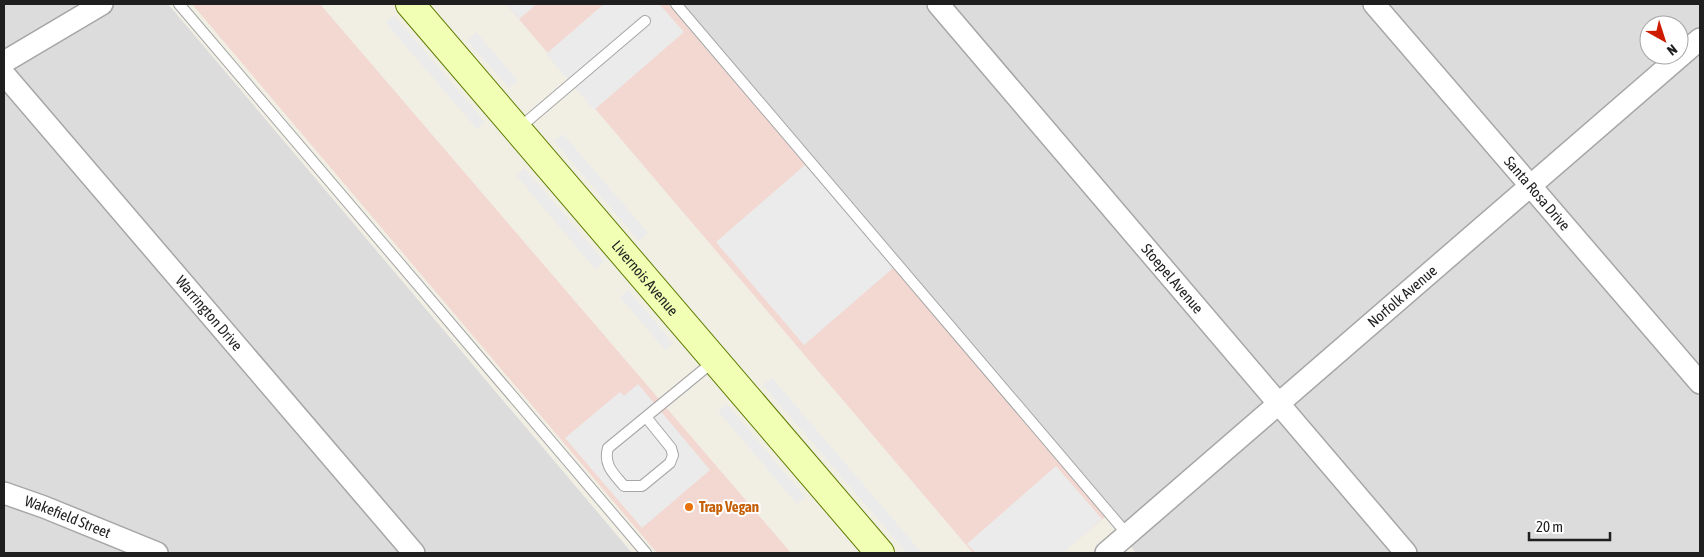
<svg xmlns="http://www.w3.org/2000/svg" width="1704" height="557" viewBox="0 0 1704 557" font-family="'Asap Condensed',sans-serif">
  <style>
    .residential { fill: #dddcdc; fill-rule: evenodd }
    .commercial { fill: #f3d8d2 }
    .parking { fill: #ebebeb }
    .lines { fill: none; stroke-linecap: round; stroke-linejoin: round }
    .lane-casing { stroke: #a6a6a6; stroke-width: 12 }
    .street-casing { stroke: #a6a6a6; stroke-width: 24 }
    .secondary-casing { stroke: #5e7c00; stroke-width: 30 }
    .lane { stroke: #fff; stroke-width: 10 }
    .street { stroke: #fff; stroke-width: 21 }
    .secondary { stroke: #f1ffb4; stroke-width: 28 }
    .food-dot { fill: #e8710a; stroke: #fff; stroke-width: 2 }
    .labels { text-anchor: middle; stroke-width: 4; stroke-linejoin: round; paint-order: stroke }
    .street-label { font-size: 15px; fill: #1f1f1f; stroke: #fff }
    .food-label { font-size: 15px; font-weight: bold; fill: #c56008; stroke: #fff; text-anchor: start }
  </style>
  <rect width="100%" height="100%" fill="#f1eee4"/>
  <!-- residential -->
  <path class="residential" d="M4,4H168L632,553H4Z
    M668,4H1700V553H1136ZM1649,25H1679V55H1649Z"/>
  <!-- commercial -->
  <path class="commercial" d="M192,4H320L791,553H657Z
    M506,4H668L1105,517L1062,553H973Z"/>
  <!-- parking -->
  <path class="parking" d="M506,4H537L519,19Z
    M604,4H659L684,32L594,110L546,54Z
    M394,15L485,122L477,129L386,23Z
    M476,32L518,81L509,88L467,40Z
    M563,134L648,233L639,241L554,141Z
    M805,165L893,268L804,345L716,242Z
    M524,168L604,261L595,269L516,175Z
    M628,290L673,343L665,350L620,297Z
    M772,378L922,553H907L763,385Z
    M638,384L710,470L642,528L565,438L620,392L624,396Z
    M727,404L805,497L797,504L718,411Z
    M1056,466L1102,519L1063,553H976L967,544Z"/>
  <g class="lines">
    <defs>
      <path id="lane" d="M179,4L646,553
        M676,4L1127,534
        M518,129L645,21
        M646,417L671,448L673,455L670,463L642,486H624C614,474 603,465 608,448L714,361"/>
      <g id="street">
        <path id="s1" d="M938,4L1406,553"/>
        <path id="s2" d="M1374,4L1700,383"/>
        <path d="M4,62L102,4"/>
        <path id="s3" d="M4,74L414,553"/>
        <path id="s4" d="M4,493L44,507L157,553"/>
        <path id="s5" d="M1106,553L1700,39"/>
      </g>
      <g id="secondary">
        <path id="s6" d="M410,4L880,553"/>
      </g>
    </defs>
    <!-- lane casing -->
    <use href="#lane" class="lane-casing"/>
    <!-- street casing -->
    <use href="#street" class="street-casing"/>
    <!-- secondary casing -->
    <use href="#secondary" class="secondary-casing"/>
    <!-- lane -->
    <use href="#lane" class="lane"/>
    <!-- street -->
    <use href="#street" class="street"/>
    <!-- secondary -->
    <use href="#secondary" class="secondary"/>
  </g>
  <!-- markers -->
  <circle class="food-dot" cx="689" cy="507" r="5"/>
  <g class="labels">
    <!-- street labels -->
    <g class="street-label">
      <text dy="5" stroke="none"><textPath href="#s2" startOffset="250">Santa Rosa Drive</textPath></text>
      <text dy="5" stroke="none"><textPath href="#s1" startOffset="361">Stoepel Avenue</textPath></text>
      <text dy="5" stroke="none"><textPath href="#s6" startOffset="361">Livernois Avenue</textPath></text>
      <text dy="5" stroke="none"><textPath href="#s5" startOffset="392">Norfolk Avenue</textPath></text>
      <text dy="5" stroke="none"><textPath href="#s3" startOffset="315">Warrington Drive</textPath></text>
      <text dy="5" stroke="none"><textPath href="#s4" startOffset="68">Wakefield Street</textPath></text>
    </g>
    <!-- food labels -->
    <g class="food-label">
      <text x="699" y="512">Trap Vegan</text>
    </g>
  </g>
  <!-- border -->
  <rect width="1704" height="557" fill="none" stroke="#1f1f1f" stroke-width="10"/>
  <!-- north arrow -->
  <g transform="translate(1664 40) rotate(141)"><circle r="24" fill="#ffffff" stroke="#a5a5a5"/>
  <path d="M0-4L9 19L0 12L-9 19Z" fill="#ce1b00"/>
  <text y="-8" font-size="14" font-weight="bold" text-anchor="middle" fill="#1f1f1f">N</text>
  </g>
  <!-- scale -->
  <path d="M1529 532v8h81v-8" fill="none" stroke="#1f1f1f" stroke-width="2.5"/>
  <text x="1536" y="532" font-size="15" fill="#1f1f1f" stroke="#ffffff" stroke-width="4" paint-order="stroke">20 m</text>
</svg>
